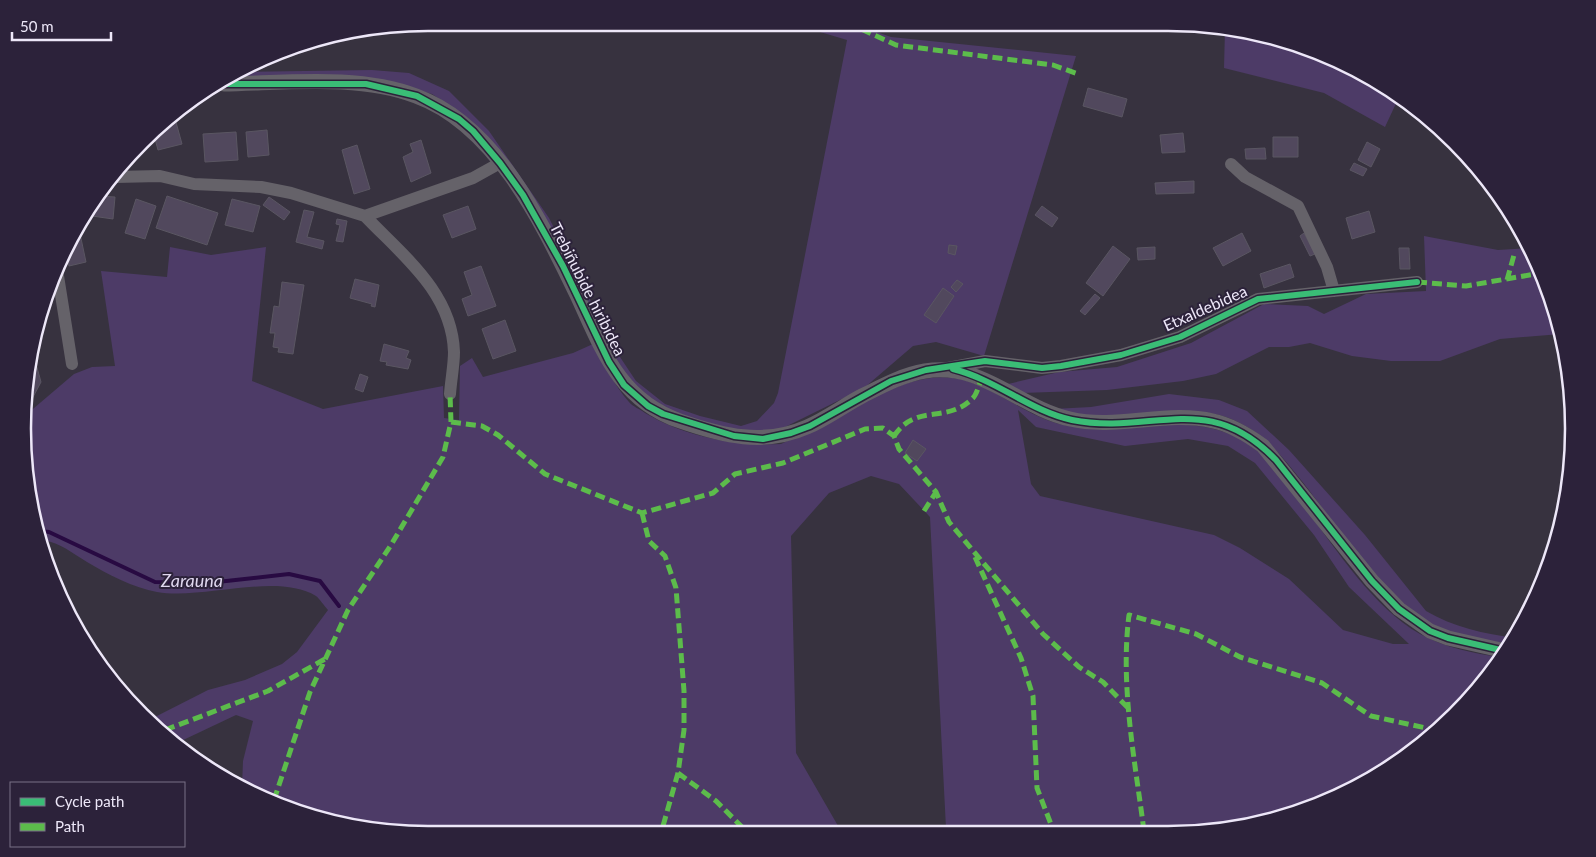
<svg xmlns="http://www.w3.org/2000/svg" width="1596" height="857" viewBox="0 0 1596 857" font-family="Lato,sans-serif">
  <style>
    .green { fill: #4d3b67; fill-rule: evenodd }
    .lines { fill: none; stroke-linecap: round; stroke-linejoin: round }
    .stream { stroke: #280a42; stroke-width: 4 }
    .building { fill: #51485d; stroke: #5a5662 }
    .minor { stroke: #656269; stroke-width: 12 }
    .tertiary { stroke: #656269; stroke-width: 15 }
    .quiet { stroke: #5cbc4b; stroke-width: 5; stroke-dasharray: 10 5; stroke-linecap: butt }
    .cycleway-casing { stroke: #2c223a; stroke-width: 9 }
    .cycleway { stroke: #3abd76; stroke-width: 6 }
    .labels { text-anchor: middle; stroke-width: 4; stroke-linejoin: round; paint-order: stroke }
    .street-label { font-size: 16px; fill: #ede7f8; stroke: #2c223a }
    .water-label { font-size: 18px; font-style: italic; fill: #dfd7ee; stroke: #2c223a }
    .rim { fill: none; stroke: #ede7f8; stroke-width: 2.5 }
  </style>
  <rect width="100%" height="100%" fill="#37323f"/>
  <!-- green -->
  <path class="green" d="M790,23H861L865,28L891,37L1076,56L984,356L936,342L913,346L864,388L781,429L757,434L719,428L660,407L634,386L616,363L498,153L468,118L432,94L386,81L234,78L246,72L372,70L409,73L449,91L489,131L549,218L616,351L636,381L665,404L700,416L741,426L757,421L774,403L778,393L847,40Z
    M1225,29L1273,36L1370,77L1399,97L1385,127L1324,93L1224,68Z
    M1424,236L1498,250L1531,248L1560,323L1561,334L1500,339L1440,361H1391L1352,356L1310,343L1289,347H1269L1216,374L1183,381L1107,390L1022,393L1008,384L1059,372L1117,367L1191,343L1264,304L1308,306L1324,314L1366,294L1426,291Z
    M170,247L211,255L266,247L252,381L323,409L443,386L444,418L459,420L460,366L472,358L483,377L573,353L593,344C604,364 614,385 629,402C633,407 640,409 645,413C686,437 734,446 781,444C800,435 819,426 838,417C868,401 897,382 931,378C983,371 1016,415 1064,425C1132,439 1199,402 1259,452C1275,466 1289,486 1302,504C1335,547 1372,607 1420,634C1444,647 1474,654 1501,657L1473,696L1393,766L1298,813L1220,831L402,834L323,821L242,787L243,761L253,721L236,715L179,742L151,719L208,690L245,680L282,664L297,652L328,610C324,606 320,599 316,596C276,572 204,600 157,592C134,588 107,574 87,562C72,553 61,543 43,540L23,455L27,414L74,374L92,367L115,366L101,271L167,277ZM1018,410L1036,427L1125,446L1188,439L1228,446L1255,463L1314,535L1349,587L1409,644H1393L1343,630L1289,579L1240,548L1214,535L1040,496L1031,484ZM871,476L899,484L930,517L946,828L841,831L796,753L791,536L829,493Z
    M1169,394L1219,400L1247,411L1289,450L1365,535L1426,611C1453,627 1485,634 1515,638L1510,644C1485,640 1455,638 1433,627C1385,603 1338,527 1305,485C1285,460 1268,437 1240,423C1195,399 1142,421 1094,417C1081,416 1067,411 1053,409L1091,407Z"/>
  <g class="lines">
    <!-- stream -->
    <path class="stream" d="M41,531L49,532L155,582L208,583L289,574L320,581L339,606"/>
  </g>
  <!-- building -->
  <path class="building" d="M1088,88L1127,99L1122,117L1083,106Z
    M174,115L182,144L158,150L154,135Z
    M267,130L269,155L248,157L246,132Z
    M236,132L238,160L205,162L203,134Z
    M1183,133L1185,152L1162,153L1160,135Z
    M1273,137H1298V157H1273Z
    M421,140L431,173L411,182L403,157L413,152L410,144Z
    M1367,142L1380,149L1371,167L1358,160Z
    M357,145L370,189L354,194L342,150Z
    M1265,148L1266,159H1246L1245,149Z
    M1354,163L1367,169L1363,176L1350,170Z
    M1194,181V193L1156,194L1155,183Z
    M98,196L115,197L113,219L92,216L94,199Z
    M167,196L218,213L207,245L156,228Z
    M269,197L290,212L284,220L263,205Z
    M136,199L156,206L145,239L125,233Z
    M232,199L260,206L253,232L225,225Z
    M468,206L476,229L452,238L443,215Z
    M1042,206L1058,218L1052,227L1035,215Z
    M304,210L314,212L307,237L324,241L322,249L296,242Z
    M1369,211L1375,232L1352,239L1346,218Z
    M337,219L347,221L343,242L336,241L340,225L336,224Z
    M79,229L86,262L69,266L67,255Z
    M1242,233L1251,251L1223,266L1213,248Z
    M1304,233L1315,254L1310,256L1300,236Z
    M949,245L957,246L955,255L948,253Z
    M1113,246L1130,259L1103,296L1086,283Z
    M1155,247V259L1138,260L1137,248Z
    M1399,248H1409L1410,269H1400Z
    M1290,264L1294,277L1264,288L1260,274Z
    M481,266L496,306L468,316L462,299L472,295L464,272Z
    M355,279L379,285L375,307L371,306L372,304L350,298Z
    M957,280L963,284L956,292L951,287Z
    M282,282L304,285L293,354L278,352L279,348L273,347L275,333H270L274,306L279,307Z
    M943,288L954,296L936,323L924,315Z
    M1095,294L1100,298L1085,315L1080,311Z
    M505,320L516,351L493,359L482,329Z
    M384,344L409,351L406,358L411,360L408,369L386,365L387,362L380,361Z
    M33,353L41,382L32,399H29Z
    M360,374L368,377L363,392L355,389Z
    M913,440L926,449L917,461L905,453Z"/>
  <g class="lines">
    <!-- minor -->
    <path class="minor" d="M1231,164L1245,177L1298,206L1327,267L1334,291
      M115,177L160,176L194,184L261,187L291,193L365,216L473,178L500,163
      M365,216C402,255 452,292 454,352C454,365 451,380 450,394
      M58,276L72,364
      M948,368L985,361L1042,368L1061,366L1121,355L1180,337L1258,299L1417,282"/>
    <!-- tertiary -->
    <path class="tertiary" d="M224,84C285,83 359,74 416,96C496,125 542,223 577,295C602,349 619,400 680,421C723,436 764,446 807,427C826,419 843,406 862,396C882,386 902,375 925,371C981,361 1019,408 1070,419C1117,430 1167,410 1213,421C1232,425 1248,435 1263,446L1372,581L1399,609L1430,631L1448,638L1505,651"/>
    <!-- quiet -->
    <path class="quiet" d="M848,23L896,45L1053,65L1078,74
      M1507,280L1514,255
      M1417,282L1466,286L1541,273
      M451,422L482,426L498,435L545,474L642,513L713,493L735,474L783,463L865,429L883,428L894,436L899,449L936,492L949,522L1043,634L1079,667L1103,682L1129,709
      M894,436C916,403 946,424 972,399C977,395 979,384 982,378
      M924,511L936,492
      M642,513L649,541L665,556L676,588L684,691V730L678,773L661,833
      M975,557L1021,658L1033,696L1037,788L1054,832
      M165,730L268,691L325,659
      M678,773L716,801L748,833
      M274,800L310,692L348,610L391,545L443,457L451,422L450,394
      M1144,831C1135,761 1120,686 1129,615L1196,634L1240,657L1322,683L1371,716L1435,730"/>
    <defs>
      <path id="cycleway" d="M224,84H366L417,96L459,119L473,131L500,163L523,195L563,266L609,362L624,385L648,406L663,414L734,436L763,439L791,433L810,426L891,381L926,370L985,361L1042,368L1061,366L1121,355L1180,337L1258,299L1417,282
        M953,369C997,380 1030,411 1072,420C1152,436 1207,388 1276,460L1372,581L1399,609L1430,631L1448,638L1505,651"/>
    </defs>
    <!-- cycleway casing -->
    <use href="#cycleway" class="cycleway-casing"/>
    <!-- cycleway -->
    <use href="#cycleway" class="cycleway"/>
  </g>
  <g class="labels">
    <!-- street labels -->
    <g class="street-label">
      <text transform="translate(588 289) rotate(63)" y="6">Trebiñubide hiribidea</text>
      <text transform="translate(1205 308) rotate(-24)" y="6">Etxaldebidea</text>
    </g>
    <!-- water labels -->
    <g class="water-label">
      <text x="192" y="587">Zarauna</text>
    </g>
  </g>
  <!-- crop -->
  <path d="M0 0H1596V857H0ZM428 31H1168A397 397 0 0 1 1565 428V429A397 397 0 0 1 1168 826H428A397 397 0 0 1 31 429V428A397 397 0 0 1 428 31Z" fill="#2c223a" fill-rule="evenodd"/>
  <path class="rim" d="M428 31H1168A397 397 0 0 1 1565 428V429A397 397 0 0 1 1168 826H428A397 397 0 0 1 31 429V428A397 397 0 0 1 428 31Z"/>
  <!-- legend -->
  <rect x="10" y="782" width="175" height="65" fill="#2c223a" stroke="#797186"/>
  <rect x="20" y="798" width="25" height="8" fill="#3abd76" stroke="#797186"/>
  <text x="55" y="807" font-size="15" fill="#ede7f8">Cycle path</text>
  <rect x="20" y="823" width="25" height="8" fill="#5cbc4b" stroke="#797186"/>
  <text x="55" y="832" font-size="15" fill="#ede7f8">Path</text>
  <!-- scale -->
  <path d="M12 32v8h99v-8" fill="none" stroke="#ede7f8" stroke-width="2.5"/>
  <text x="20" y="32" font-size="15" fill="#ede7f8" stroke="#2c223a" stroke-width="4" paint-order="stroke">50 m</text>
</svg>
